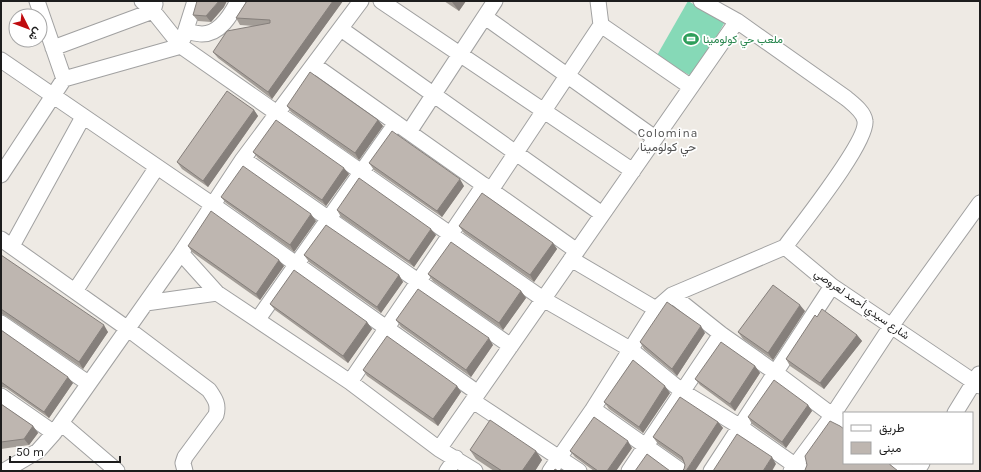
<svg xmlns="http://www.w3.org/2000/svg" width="981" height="472" viewBox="0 0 981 472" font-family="Karla,Vazirmatn,sans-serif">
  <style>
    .pitch { fill: #86d9b7 }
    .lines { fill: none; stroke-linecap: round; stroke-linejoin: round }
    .street-casing { stroke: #a1a1a1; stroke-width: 17 }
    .street { stroke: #fff; stroke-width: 15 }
    .wall { fill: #a39d97 }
    .shaded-wall { fill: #857f7b }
    .building { fill: #beb6b0; stroke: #857f7b }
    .labels { text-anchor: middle; stroke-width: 3.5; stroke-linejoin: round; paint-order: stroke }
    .leisure-label { font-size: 11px; fill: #27864d; stroke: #fff; text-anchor: start }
    .street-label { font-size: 11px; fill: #1d1d1d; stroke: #fff }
    .neighbourhood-label { font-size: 12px; letter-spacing: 1px; fill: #505050; stroke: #fff }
  </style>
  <rect width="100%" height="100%" fill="#eeeae4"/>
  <!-- pitch -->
  <path class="pitch" d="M688,1L725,22L693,77L656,57Z"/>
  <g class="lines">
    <defs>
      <path id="street" d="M142,1L153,11L181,46L543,299L630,349L683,392L739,426L803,471
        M381,1L633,171
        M598,1L601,25L691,87
        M701,1L737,21
        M485,17L655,138
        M341,29L602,214
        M186,31C191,32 197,34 202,34C220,34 231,15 238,1
        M183,39L195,1
        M53,48L153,11L155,4
        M1,60L213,205L478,393
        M314,65L577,251
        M64,79L181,46
        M409,132L495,1
        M243,159L511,346
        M1,175L64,79L37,1
        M491,190L601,25
        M1,239L128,329L209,390C215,399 219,404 216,415L185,457L183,463L185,471
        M12,246L83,117
        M785,247L832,286L980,386
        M181,253L217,293L350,382L439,449L475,471
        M571,259L656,309
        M75,291L157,167
        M672,295L721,334L776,373L844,424
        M146,303L217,293
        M258,319L396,123
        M1,323L88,383
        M350,382L484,185
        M1,396L54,433
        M473,401L579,471
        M593,409L681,471
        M955,413L979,374
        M61,423L117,471
        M439,449L737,21L846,98C853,104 864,112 865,121C868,142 800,226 785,247
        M898,463L909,471
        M4,471L38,451L54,433L181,253L243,159L361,1
        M447,471L456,458
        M550,471L593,409L656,309L672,295L785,247
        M629,471L721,334
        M711,471L832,286
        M791,471L832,416L892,325L980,203
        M917,471L922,463"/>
    </defs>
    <!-- street casing -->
    <use href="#street" class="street-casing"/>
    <!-- street -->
    <use href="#street" class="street"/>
  </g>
  <!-- wall -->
  <path class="wall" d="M247,1H343L272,99L218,58L213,52L254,26L240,25L236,18Z
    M444,1H466L459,11Z
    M224,7L211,22L198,21L193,15Z
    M287,106L378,120L383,126L359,160L291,112Z
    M254,110L258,116L208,187L182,169L177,162Z
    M253,152L349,174L326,206L258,158Z
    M369,163L464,186L442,217L374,170Z
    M221,197L316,221L294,252L226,203Z
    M337,210L436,235L414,267L341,217Z
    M459,226L553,243L557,249L534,282L464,233Z
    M188,246L284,266L260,300L192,252Z
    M1,255L108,332L83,369L6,316L1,314Z
    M304,255L399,275L403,282L381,313L309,262Z
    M428,274L521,291L526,298L503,330L433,281Z
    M270,304L367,322L372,329L348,363L275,310Z
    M805,311L773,360L743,339L738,332Z
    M817,317L857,335L862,341L824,389L790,366L786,359Z
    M396,320L493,345L471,377L401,327Z
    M1,331L73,383L49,418L6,388L1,387Z
    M705,333L677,376L644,349L640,342Z
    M755,366L760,373L735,411L700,385L695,379Z
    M363,370L457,386L461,392L438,426L367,376Z
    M670,393L643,433L609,409L604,402Z
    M1,404L33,426L38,433L29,445L1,449Z
    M808,405L812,411L786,448L752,424L748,417Z
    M718,422L723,428L684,469L685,465L684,462L658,444L653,437Z
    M632,448L616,471H594L575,457L570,451Z
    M470,450L536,451L542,460L535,471H494L476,459Z"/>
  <!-- shaded-wall -->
  <path class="shaded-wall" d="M219,1H227L224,7L211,22L206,16Z
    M333,1H343L272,99L268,92Z
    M453,1H466L459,11L452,2Z
    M254,110L258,116L208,187L203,181Z
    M378,120L383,126L359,160L355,153Z
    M344,168L349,174L326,206L322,200Z
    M460,179L464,186L442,217L437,211Z
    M311,214L316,221L294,252L290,245Z
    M431,229L436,235L414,267L409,261Z
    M553,243L557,249L534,282L530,275Z
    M279,260L284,266L260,300L256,294Z
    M399,275L403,282L381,313L377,307Z
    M521,291L526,298L503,330L499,323Z
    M800,305L805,311L773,360L768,353Z
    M367,322L372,329L348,363L343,356Z
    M104,325L108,332L83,369L79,362Z
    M701,326L705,333L677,376L672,369Z
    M857,335L862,341L824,389L820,383Z
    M489,338L493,345L471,377L466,370Z
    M755,366L760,373L735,411L730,404Z
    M68,377L73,383L49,418L44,412Z
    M457,386L461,392L438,426L433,419Z
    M665,386L670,393L643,433L639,427Z
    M808,405L812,411L786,448L782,442Z
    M718,422L723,428L695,471H686Z
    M33,426L38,433L29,445L24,439Z
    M628,441L632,448L616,471H607Z
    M536,451L542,460L535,471H522Z
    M772,457L776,464L772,471H763Z"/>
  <!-- building -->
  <path class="building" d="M197,1H219L206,16L193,15Z
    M247,1H333L268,92L213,52L227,31L270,23V20L236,18Z
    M310,72L378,120L355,153L287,106Z
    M227,91L254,110L203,181L177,162Z
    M276,120L344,168L322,200L253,152Z
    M392,131L460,179L437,211L369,163Z
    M243,166L311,214L290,245L221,197Z
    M359,178L431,229L409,261L337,210Z
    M482,193L553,243L530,275L459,226Z
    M211,211L279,260L256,294L188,246Z
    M326,225L399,275L377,307L304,255Z
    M451,242L521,291L499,323L428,274Z
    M1,255L104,325L79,362L1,309Z
    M294,270L367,322L343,356L270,304Z
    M773,285L800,305L768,353L738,332Z
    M418,289L489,338L466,370L396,320Z
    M667,302L701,326L672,369L640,342Z
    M822,309L857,335L820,383L786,359L815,315L817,317Z
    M1,330L68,377L44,412L1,382Z
    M387,336L457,386L433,419L363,370Z
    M721,342L755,366L730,404L695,379Z
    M633,360L665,386L639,427L604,402Z
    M774,380L808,405L782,442L748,417Z
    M680,397L718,422L686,471H682L684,469L685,465L682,457L653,437Z
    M1,404L33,426L24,439L1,442Z
    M594,417L628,441L607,471H598L570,451Z
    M490,420L536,451L522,471H502L470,450Z
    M830,421L840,426L844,429V463H888L898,471H804L805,470L807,465L805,456Z
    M737,434L772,457L763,471H713Z
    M647,454L670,471H635Z
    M555,469L558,471H554Z"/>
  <!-- icons -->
  <defs>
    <symbol id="stadium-bare" viewBox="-9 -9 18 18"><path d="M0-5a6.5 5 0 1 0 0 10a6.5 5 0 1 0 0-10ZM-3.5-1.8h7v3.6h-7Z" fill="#2e9e5b" stroke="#fff" stroke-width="2.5" paint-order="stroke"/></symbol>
  </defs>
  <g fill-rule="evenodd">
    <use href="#stadium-bare" x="680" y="28" width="22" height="22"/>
  </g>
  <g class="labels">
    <!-- leisure labels -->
    <g class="leisure-label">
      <text x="703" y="43">ملعب حي كولومينا</text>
    </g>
    <!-- street labels -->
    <g class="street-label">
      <text transform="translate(862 304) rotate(35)" y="4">شارع سيدي أحمد لعروصي</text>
    </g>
    <!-- neighbourhood labels -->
    <g class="neighbourhood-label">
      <text x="668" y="137">Colomina<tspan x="668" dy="14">حي كولومينا</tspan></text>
    </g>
  </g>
  <!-- border -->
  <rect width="981" height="472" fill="none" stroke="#1d1d1d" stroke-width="4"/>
  <!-- legend -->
  <rect x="843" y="412" width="130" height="52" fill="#ffffff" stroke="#a5a5a5"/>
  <rect x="851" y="425" width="20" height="6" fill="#ffffff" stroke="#a5a5a5"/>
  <text x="879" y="432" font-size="12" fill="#1d1d1d">طريق</text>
  <rect x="851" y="442" width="20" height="12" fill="#beb6b0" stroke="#a5a5a5"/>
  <text x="879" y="452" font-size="12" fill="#1d1d1d">مبنى</text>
  <!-- north arrow -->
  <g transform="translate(28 28) rotate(132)"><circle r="19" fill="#ffffff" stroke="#a5a5a5"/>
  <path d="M0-3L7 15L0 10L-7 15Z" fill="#bf0b0e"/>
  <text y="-6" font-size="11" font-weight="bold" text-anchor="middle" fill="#1d1d1d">ش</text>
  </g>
  <!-- scale -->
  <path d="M10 456v6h110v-6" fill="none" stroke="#1d1d1d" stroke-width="2"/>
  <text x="16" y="456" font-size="12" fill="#1d1d1d" stroke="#ffffff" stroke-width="3" paint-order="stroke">50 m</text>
</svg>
